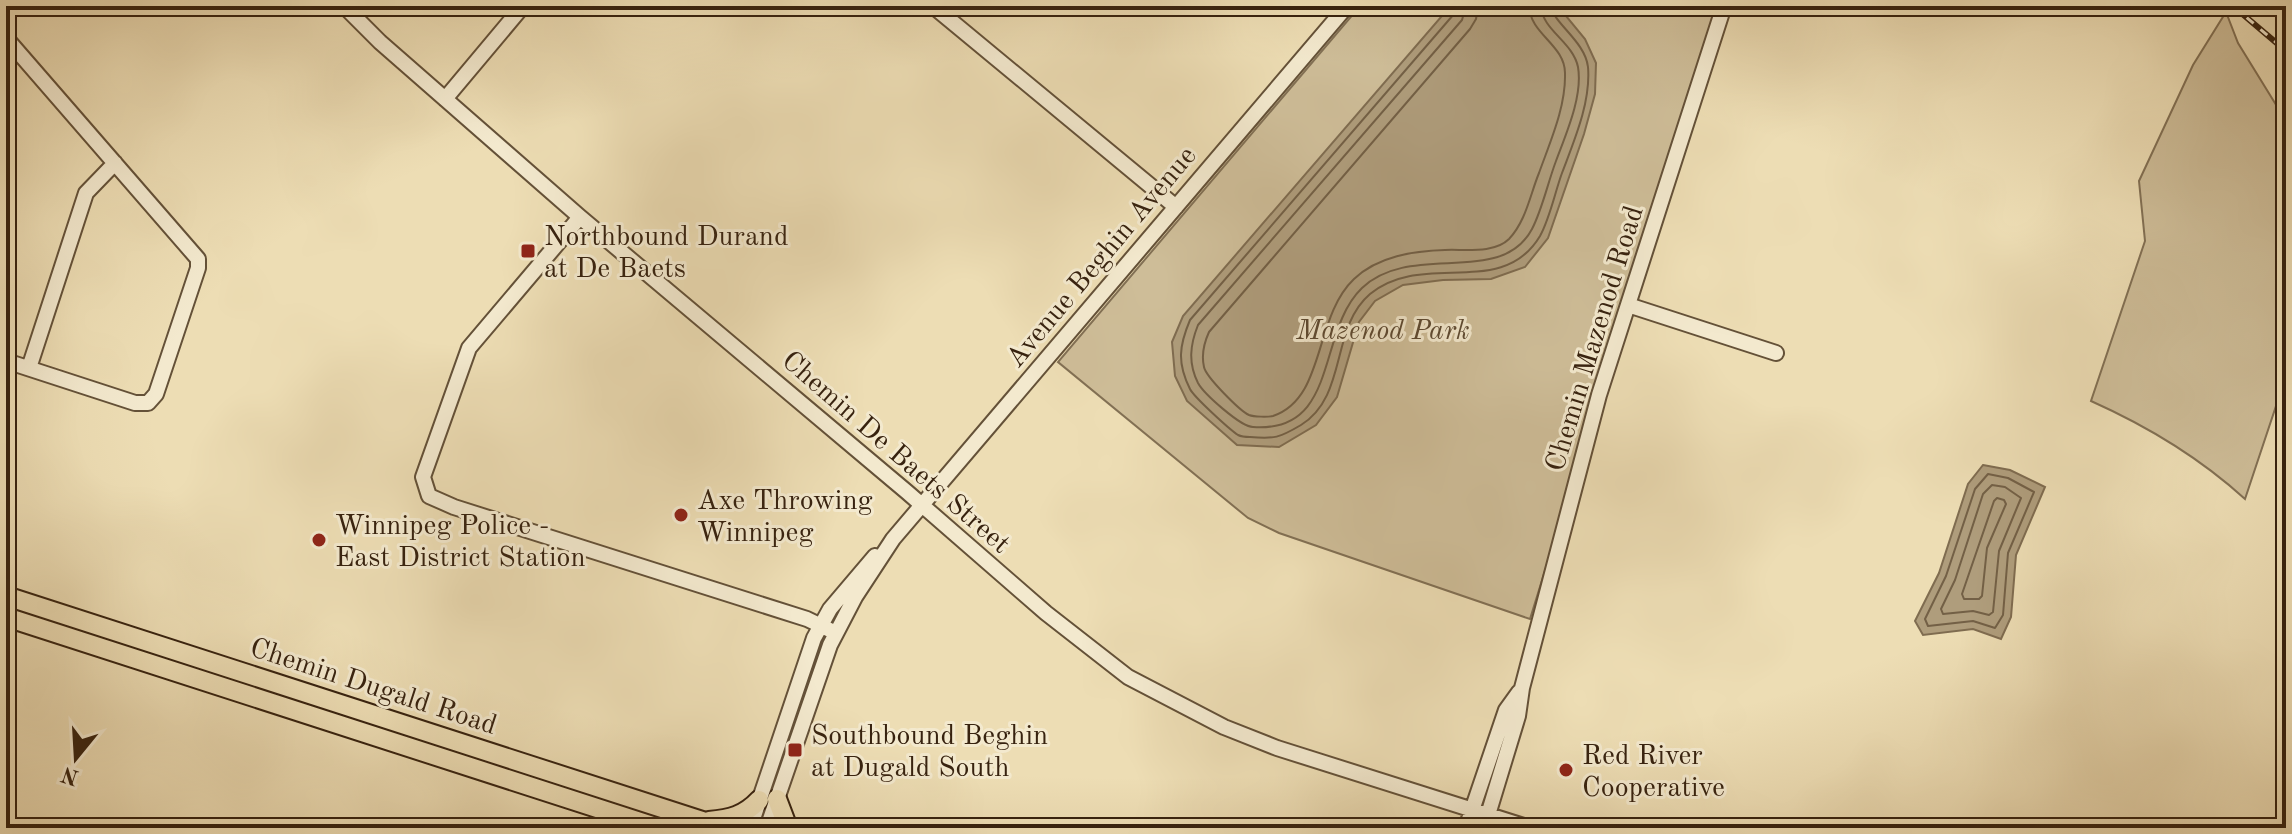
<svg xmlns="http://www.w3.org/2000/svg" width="2292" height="834" viewBox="0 0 2292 834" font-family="'Old Standard TT',serif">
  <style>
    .green { fill: #cebd98; stroke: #827054; stroke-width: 2 }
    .water { fill: #af9d7c; stroke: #7f6c50; stroke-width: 2 }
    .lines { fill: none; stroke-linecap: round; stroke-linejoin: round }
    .shore { stroke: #736046; stroke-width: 2 }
    .minor-casing { stroke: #645138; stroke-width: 18 }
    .major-casing { stroke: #37220f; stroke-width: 22 }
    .minor { stroke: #f3e9ce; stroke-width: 14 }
    .major { stroke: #edddb4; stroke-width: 18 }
    .rail-casing { stroke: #37220f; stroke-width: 6 }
    .rail { stroke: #f3e9ce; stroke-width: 3; stroke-dasharray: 9; stroke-linecap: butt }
    .poi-dot { fill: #8f2418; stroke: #f3e9ce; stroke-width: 3 }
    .labels { text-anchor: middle; stroke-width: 6; stroke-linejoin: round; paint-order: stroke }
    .poi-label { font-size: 28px; fill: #37220f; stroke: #f3e9ce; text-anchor: start }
    .street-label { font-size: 28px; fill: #37220f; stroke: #f3e9ce }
    .park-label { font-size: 28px; font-style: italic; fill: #5d4931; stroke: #f3e9ce }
  </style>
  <rect width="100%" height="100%" fill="#edddb4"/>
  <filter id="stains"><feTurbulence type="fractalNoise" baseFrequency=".0025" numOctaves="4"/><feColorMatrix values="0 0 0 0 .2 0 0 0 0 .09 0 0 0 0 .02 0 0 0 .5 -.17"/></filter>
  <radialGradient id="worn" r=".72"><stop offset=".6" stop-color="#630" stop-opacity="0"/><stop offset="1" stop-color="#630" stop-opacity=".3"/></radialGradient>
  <!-- green -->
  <path class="green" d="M1360,6H1720L1530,619L1279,533L1248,518L1058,362Z
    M2226,12L2238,43L2286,121V376L2245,499C2200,458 2147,426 2091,401L2145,241L2139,181L2193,65Z"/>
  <!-- water -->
  <path class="water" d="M1454,6H1552L1562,11L1585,39L1596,63L1595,94L1584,134L1548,238L1525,267L1491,279L1443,280L1403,285L1375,301L1359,322L1337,397L1316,425L1279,447L1237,445L1187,401L1175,376L1172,342L1183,316L1447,10Z
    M1983,465L2010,470L2045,487L2016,555L2011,617L2001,639L1973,629L1923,635L1915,621L1939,573L1968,484Z"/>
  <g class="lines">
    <!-- shore -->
    <path class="shore" d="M1455,6L1454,14L1190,320C1179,346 1177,363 1190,389C1194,397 1229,429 1238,435C1242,437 1245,437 1250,437C1275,439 1279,438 1301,425C1348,396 1330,328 1370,294C1423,250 1502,300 1540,236C1550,218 1555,192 1562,173C1574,141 1591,102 1588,67C1585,41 1553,23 1551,6
      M1466,6L1462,20L1198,325C1190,345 1188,363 1198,383C1204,394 1241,427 1253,427C1340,433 1316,332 1362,288C1411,241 1501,288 1532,229C1542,210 1548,182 1556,161C1566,134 1583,96 1578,67C1573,42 1542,30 1541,6
      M1478,6L1476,19L1470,29L1209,332C1204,343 1201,354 1204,367C1206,377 1240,411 1249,415C1254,417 1268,417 1273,416C1326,398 1313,318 1354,279C1378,256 1414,251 1445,250C1464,249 1494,254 1509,239C1526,221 1530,195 1539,173C1550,142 1566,107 1565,73C1565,45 1530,34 1529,6
      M1988,474L2008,478L2034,492L2008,553L2003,615L1995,628L1973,621L1928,626L1925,619L1946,576L1975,489Z
      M1992,485L2005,487L2021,498L1999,551L1993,612L1989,615L1973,611L1943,614L1941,609L1955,580L1983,494Z
      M1997,498L2004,500L2006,504L1987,548L1982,596L1979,599H1964L1962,594L1994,501Z"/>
    <defs>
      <path id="minor" d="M344,6L380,42L580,217L907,492L1046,613L1128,677L1224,727L1277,748L1530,828
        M933,6L1176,207
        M6,38L198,259V268L156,394L148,403H135L6,361
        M445,99L523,6
        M580,217L469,348L423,477L429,496L454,507L807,619L836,633
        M1628,305L1776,353
        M29,368L86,193L115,163
        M750,828L814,638L830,609L875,556
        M767,828L830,645L855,597L893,539L1347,6
        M1466,828L1506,710L1519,692
        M1484,828L1518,716L1522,688L1599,395L1724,6"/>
      <path id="major" d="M6,596L724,828
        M6,617L659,828
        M777,799L788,828
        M709,821C730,819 744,816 759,800"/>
    </defs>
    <!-- minor casing -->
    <use href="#minor" class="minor-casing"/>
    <!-- major casing -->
    <use href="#major" class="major-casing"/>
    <!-- minor -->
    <use href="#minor" class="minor"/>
    <!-- major -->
    <use href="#major" class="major"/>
    <defs>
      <path id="rail" d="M2233,6L2286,51"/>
    </defs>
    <!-- rail casing -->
    <use href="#rail" class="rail-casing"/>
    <!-- rail -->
    <use href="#rail" class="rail"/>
  </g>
  <!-- markers -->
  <g class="poi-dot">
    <rect x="520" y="243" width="16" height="16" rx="4"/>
    <circle cx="681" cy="515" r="8"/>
    <circle cx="319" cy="540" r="8"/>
    <rect x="787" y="742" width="16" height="16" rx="4"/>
    <circle cx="1566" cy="770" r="8"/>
  </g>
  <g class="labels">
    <!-- poi labels -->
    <g class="poi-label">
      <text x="544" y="245">Northbound Durand<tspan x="544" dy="32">at De Baets</tspan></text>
      <text x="697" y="509">Axe Throwing<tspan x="697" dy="32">Winnipeg</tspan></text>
      <text x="335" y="534">Winnipeg Police -<tspan x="335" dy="32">East District Station</tspan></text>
      <text x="811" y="744">Southbound Beghin<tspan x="811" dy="32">at Dugald South</tspan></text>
      <text x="1582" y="764">Red River<tspan x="1582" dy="32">Cooperative</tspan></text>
    </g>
    <!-- street labels -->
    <g class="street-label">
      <text transform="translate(1100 256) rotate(-50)" y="10">Avenue Beghin Avenue</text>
      <text transform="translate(1593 338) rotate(-73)" y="10">Chemin Mazenod Road</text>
      <text transform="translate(897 451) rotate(41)" y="10">Chemin De Baets Street</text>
      <text transform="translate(374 685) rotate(18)" y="10">Chemin Dugald Road</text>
    </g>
    <!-- park labels -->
    <g class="park-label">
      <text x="1383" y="339">Mazenod Park</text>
    </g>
  </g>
  <!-- margin -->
  <rect width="2292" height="834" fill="none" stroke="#edddb4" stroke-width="32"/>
  <rect x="8" y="8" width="2276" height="818" fill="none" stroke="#37220f" stroke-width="4"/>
  <rect x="16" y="16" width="2260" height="802" fill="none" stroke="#37220f" stroke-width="2"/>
  <!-- north arrow -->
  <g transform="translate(76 758) rotate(198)" stroke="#f3e9ce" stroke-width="6" paint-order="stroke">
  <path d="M0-6L14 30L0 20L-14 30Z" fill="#37220f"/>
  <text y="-12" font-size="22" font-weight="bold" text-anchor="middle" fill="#37220f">N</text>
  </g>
  <rect width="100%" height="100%" filter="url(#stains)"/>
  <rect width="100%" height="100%" fill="url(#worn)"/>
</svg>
